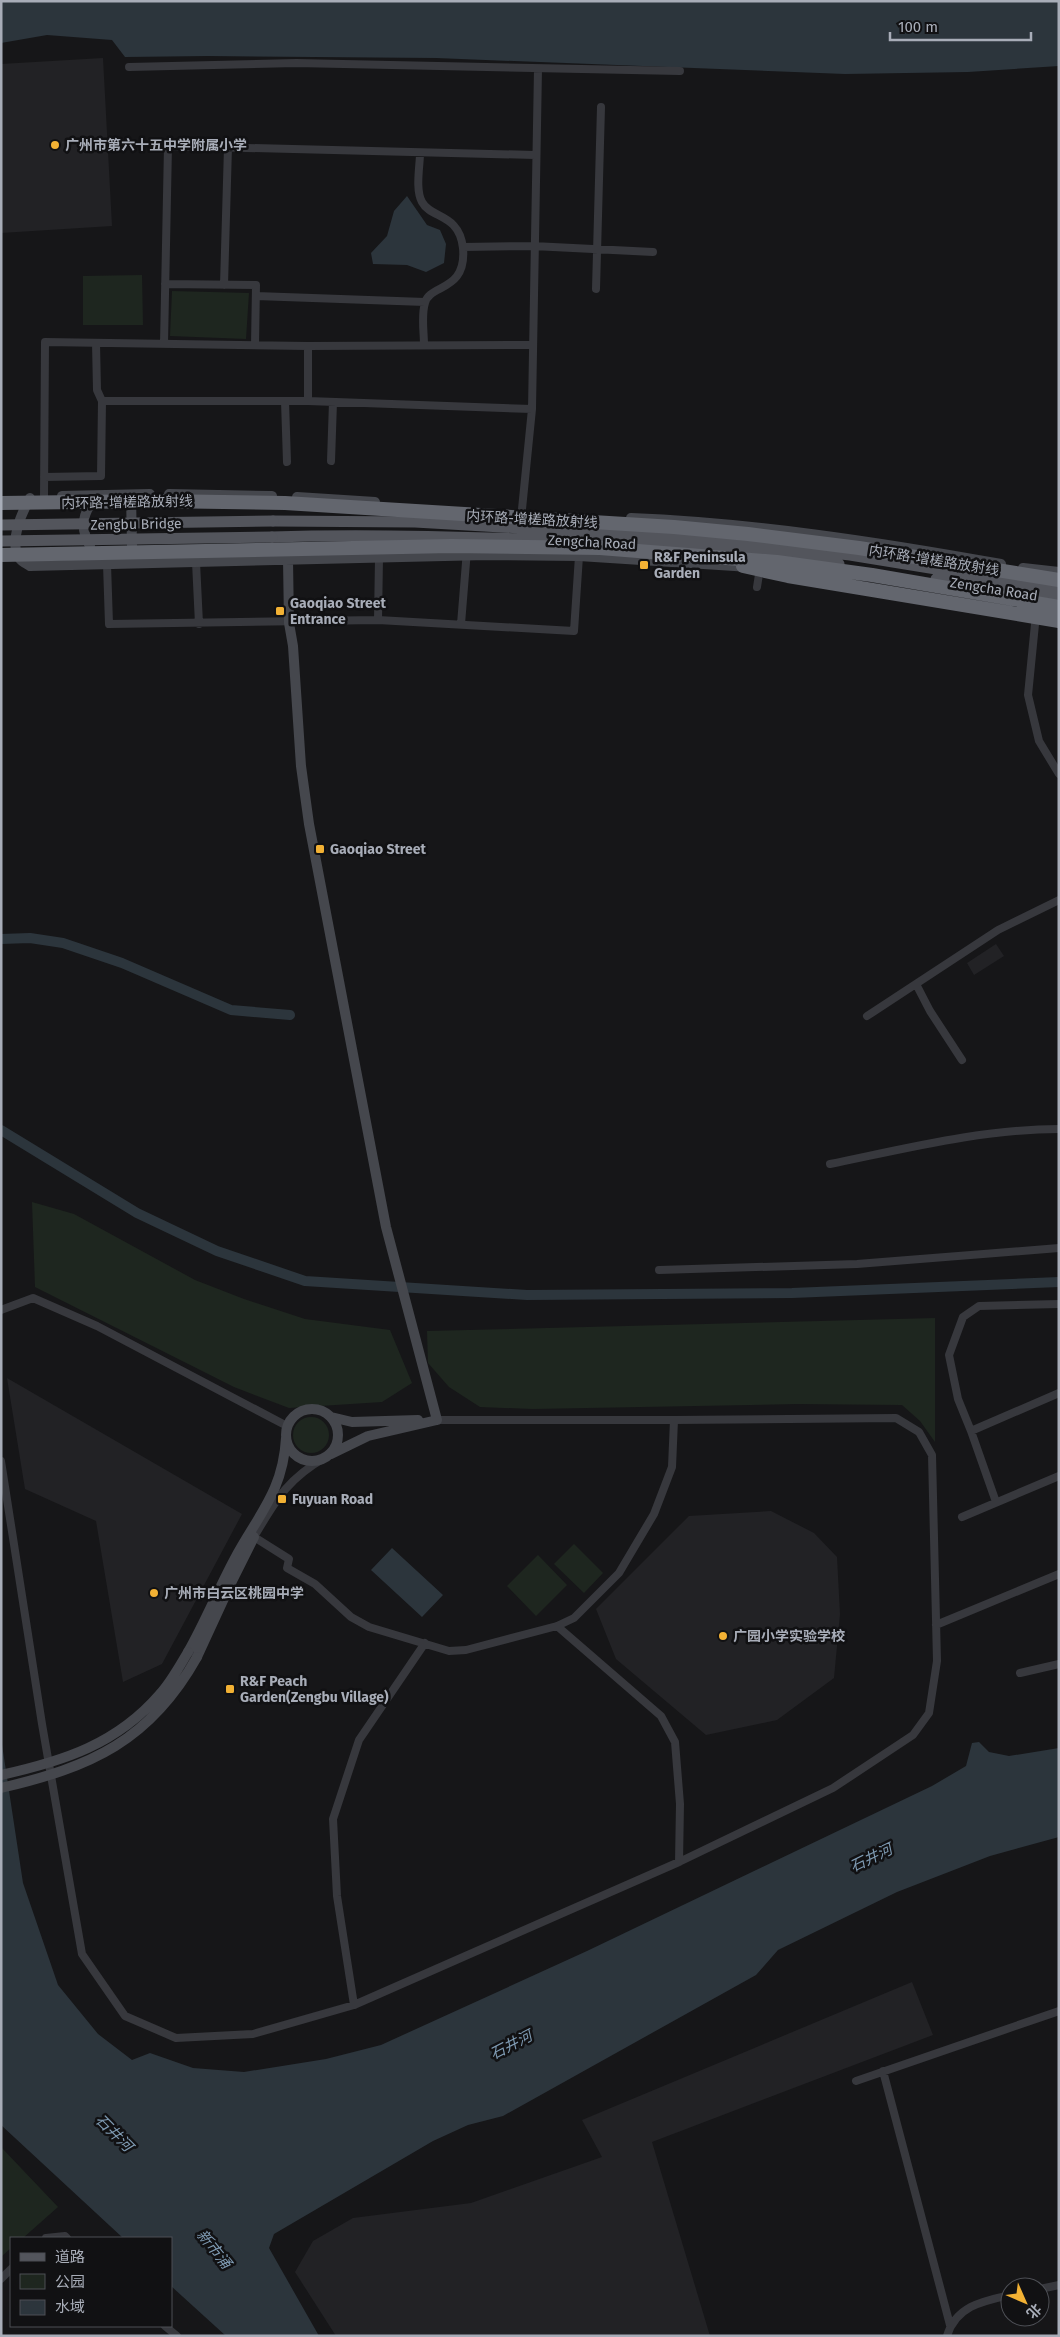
<svg xmlns="http://www.w3.org/2000/svg" width="1060" height="2337" viewBox="0 0 1060 2337" font-family="'Fira Sans','Noto Sans SC',sans-serif">
  <style>
    .built { fill: #222225 }
    .green { fill: #1e261f }
    .water { fill: #2c353c }
    .lines { fill: none; stroke-linecap: round; stroke-linejoin: round }
    .canal { stroke: #2c353c; stroke-width: 10 }
    .street { stroke: #37383d; stroke-width: 8 }
    .secondary { stroke: #45474d; stroke-width: 10 }
    .primary { stroke: #53555c; stroke-width: 11 }
    .secondary-bridge { stroke: #45474d; stroke-width: 10 }
    .primary-bridge { stroke: #53555c; stroke-width: 11 }
    .highway-bridge { stroke: #63666e; stroke-width: 14 }
    .poi-dot { fill: #f2b134; stroke: #111113; stroke-width: 2 }
    .labels { text-anchor: middle; stroke-width: 5; stroke-linejoin: round; paint-order: stroke }
    .poi-label { font-size: 14px; font-weight: bold; fill: #a8adb8; stroke: #111113; text-anchor: start }
    .street-label { font-size: 14px; fill: #a8adb8; stroke: #111113 }
    .water-label { font-size: 15px; font-style: italic; fill: #7f9bb3; stroke: #111113 }
  </style>
  <rect width="100%" height="100%" fill="#161618"/>
  <!-- built -->
  <path class="built" d="M103,58L112,226L1,233V64Z
    M996,944L1004,956L974,975L967,963Z
    M7,1378L242,1514L162,1664L123,1682L96,1521L25,1489Z
    M771,1511L814,1533L837,1557L840,1614L834,1678L777,1720L706,1735L616,1659L596,1609L689,1516Z
    M912,1982L933,2035L652,2142L710,2336H336L295,2272L313,2241L353,2218L471,2203L602,2157L582,2120Z"/>
  <!-- green -->
  <path class="green" d="M142,275L143,325H83V276Z
    M172,291L249,293L246,339L170,336Z
    M32,1202L74,1214L195,1280L244,1299L305,1319L390,1330L412,1383L382,1402L289,1408L234,1387L35,1287Z
    M935,1318V1442L920,1421L902,1405L797,1404L533,1409L480,1407L449,1387L428,1363L427,1331Z
    M293 1435a18 18 0 1 1 36 0a18 18 0 1 1-36 0Z
    M574,1544L603,1573L584,1593L554,1564Z
    M538,1555L567,1585L536,1616L507,1586Z
    M1,2147L58,2207L23,2238H11V2248L1,2257Z"/>
  <!-- water -->
  <path class="water" d="M1,1H1059V66L968,72L845,74L436,58L208,56L125,57L112,40L47,35L1,43Z
    M407,196L427,225L440,230L446,244L444,263L426,272L407,265L373,264L371,253L387,236L394,211Z
    M392,1548L443,1595L422,1617L371,1570Z
    M1,1738L23,1883L58,1985L98,2034L132,2060L150,2053L193,2068L244,2072L326,2059L381,2045L587,1951L932,1786L966,1766L972,1743L979,1742L989,1752L1009,1756L1059,1748V1837L990,1856L897,1892L778,1950L756,1975L503,2116L468,2125L433,2141L274,2234L269,2248L319,2336H226L171,2286V2238H123L1,2125Z"/>
  <g class="lines">
    <!-- canal -->
    <path class="canal" d="M1,939L30,938L63,943L122,963L231,1010L290,1015
      M1,1130L137,1213L217,1251L305,1281L527,1295L792,1293L1059,1282"/>
    <!-- street -->
    <path class="street" d="M129,67L296,63L680,71
      M420,153C420,166 415,189 422,202C431,219 459,213 463,248C467,292 429,284 425,303C421,315 424,332 424,345
      M463,247L533,246L653,252
      M165,284L256,285L255,345
      M224,285L228,147
      M596,289L601,107
      M256,296L425,302
      M164,344L168,146L535,155
      M308,346V401
      M102,401H308L532,409
      M285,401L287,462
      M331,461L333,402
      M44,477L101,476L102,401L97,390L96,343
      M44,496L45,342L308,346L533,345
      M521,519L532,409L538,69
      M196,562L199,624
      M107,564L109,624L378,620L574,631L579,556
      M757,587L760,568
      M1036,614L1028,695L1039,741L1059,774
      M378,620L379,558
      M461,624L467,550
      M916,984L930,1011L962,1060
      M867,1016L998,930L1059,900
      M830,1164C904,1149 982,1129 1059,1129
      M659,1270L857,1264L1059,1248
      M1,1310L33,1298L97,1326L287,1426
      M971,1431L1059,1393
      M326,1457C287,1479 276,1500 254,1537L289,1559L287,1568L315,1584L351,1617L369,1627L449,1651L466,1650L557,1626L574,1618L619,1573L654,1514L672,1467L674,1420
      M1,1461L42,1724L82,1954L125,2016L176,2038L253,2034L354,2005L679,1862L833,1788L913,1735L929,1713L937,1661L932,1455L919,1432L896,1418L674,1420H437
      M996,1502L971,1431L958,1399L949,1355L963,1317L979,1306L1059,1304
      M962,1517L1059,1476
      M936,1625L1059,1574
      M557,1626L661,1716L675,1742L680,1804L679,1862
      M1020,1673L1059,1664
      M354,2005L337,1896L333,1819L359,1740L425,1643
      M883,2071L950,2325
      M856,2081L1059,2011
      M46,2238L65,2236L67,2238
      M1,2279L11,2269
      M1040,2289L1059,2285
      M165,2326L177,2336
      M947,2336C956,2306 983,2301 1010,2295"/>
    <!-- secondary -->
    <path class="secondary" d="M169,494L272,496
      M131,495L132,546
      M62,496L150,494
      M297,497L375,502
      M30,498C22,512 8,543 20,559C22,562 27,564 30,566L487,555L579,556L750,567
      M631,518C755,523 879,542 1001,564
      M90,546C80,529 82,512 96,498
      M288,560L289,623L293,646L301,766L309,824L386,1227L437,1420
      M1023,568L1059,572
      M286 1435a26 26 0 1 1 52 0a26 26 0 1 1-52 0Z
      M331,1417L352,1422L418,1420
      M331,1454L368,1436L437,1420
      M188,1652C205,1622 218,1590 234,1560C258,1515 283,1492 286,1438
      M197,1657L233,1579L254,1537"/>
    <!-- primary -->
    <path class="primary" d="M273,521L415,522L711,539L850,555L1059,589
      M272,537C355,534 438,536 522,539C628,542 734,547 839,564
      M936,579L1059,599"/>
    <!-- secondary-bridge -->
    <path class="secondary-bridge" d="M1,1775C64,1761 117,1744 160,1694C171,1682 179,1667 188,1652
      M1,1788C91,1767 150,1741 197,1657"/>
    <!-- primary-bridge -->
    <path class="primary-bridge" d="M1,525L273,521
      M1,541L272,537"/>
    <!-- highway-bridge -->
    <path class="highway-bridge" d="M1,503L158,501L285,503L674,527L748,534L859,548L1059,580
      M1,555L451,546L600,548L777,562L872,575L1059,607
      M743,566L788,576L1059,621"/>
  </g>
  <!-- markers -->
  <g class="poi-dot">
    <circle cx="55" cy="145" r="5"/>
    <rect x="639" y="560" width="10" height="10" rx="2.5"/>
    <rect x="275" y="606" width="10" height="10" rx="2.5"/>
    <rect x="315" y="844" width="10" height="10" rx="2.5"/>
    <rect x="277" y="1494" width="10" height="10" rx="2.5"/>
    <circle cx="154" cy="1593" r="5"/>
    <circle cx="723" cy="1636" r="5"/>
    <rect x="225" y="1684" width="10" height="10" rx="2.5"/>
  </g>
  <g class="labels">
    <!-- poi labels -->
    <g class="poi-label">
      <text x="65" y="150">广州市第六十五中学附属小学</text>
      <text x="654" y="562">R&amp;F Peninsula<tspan x="654" dy="16">Garden</tspan></text>
      <text x="290" y="608">Gaoqiao Street<tspan x="290" dy="16">Entrance</tspan></text>
      <text x="330" y="854">Gaoqiao Street</text>
      <text x="292" y="1504">Fuyuan Road</text>
      <text x="164" y="1598">广州市白云区桃园中学</text>
      <text x="733" y="1641">广园小学实验学校</text>
      <text x="240" y="1686">R&amp;F Peach<tspan x="240" dy="16">Garden(Zengbu Village)</tspan></text>
    </g>
    <!-- street labels -->
    <g class="street-label">
      <text transform="translate(127 502) rotate(-1)" y="5">内环路-增槎路放射线</text>
      <text transform="translate(532 519) rotate(3)" y="5">内环路-增槎路放射线</text>
      <text transform="translate(136 524) rotate(-1)" y="5">Zengbu Bridge</text>
      <text transform="translate(592 542) rotate(3)" y="5">Zengcha Road</text>
      <text transform="translate(934 560) rotate(9)" y="5">内环路-增槎路放射线</text>
      <text transform="translate(994 589) rotate(9)" y="5">Zengcha Road</text>
    </g>
    <!-- water labels -->
    <g class="water-label">
      <text transform="translate(871 1858) rotate(-26)" y="5">石井河</text>
      <text transform="translate(511 2045) rotate(-27)" y="5">石井河</text>
      <text transform="translate(114 2133) rotate(45)" y="5">石井河</text>
      <text transform="translate(214 2249) rotate(51)" y="5">新市涌</text>
    </g>
  </g>
  <!-- border -->
  <rect width="1060" height="2337" fill="none" stroke="#a8adb8" stroke-width="5"/>
  <!-- legend -->
  <rect x="10" y="2237" width="162" height="90" fill="#111113" stroke="#4d4f55"/>
  <rect x="20" y="2253" width="25" height="8" fill="#53555c" stroke="#4d4f55"/>
  <text x="55" y="2262" font-size="15" fill="#a8adb8">道路</text>
  <rect x="20" y="2274" width="25" height="15" fill="#1e261f" stroke="#4d4f55"/>
  <text x="55" y="2287" font-size="15" fill="#a8adb8">公园</text>
  <rect x="20" y="2300" width="25" height="15" fill="#2c353c" stroke="#4d4f55"/>
  <text x="55" y="2312" font-size="15" fill="#a8adb8">水域</text>
  <!-- north arrow -->
  <g transform="translate(1025 2302) rotate(135)"><circle r="24" fill="#111113" stroke="#4d4f55"/>
  <path d="M0-4L9 19L0 12L-9 19Z" fill="#f2b134"/>
  <text y="-8" font-size="14" font-weight="bold" text-anchor="middle" fill="#a8adb8">北</text>
  </g>
  <!-- scale -->
  <path d="M890 32v8h141v-8" fill="none" stroke="#a8adb8" stroke-width="2.5"/>
  <text x="898" y="32" font-size="15" fill="#a8adb8" stroke="#111113" stroke-width="4" paint-order="stroke">100 m</text>
</svg>
